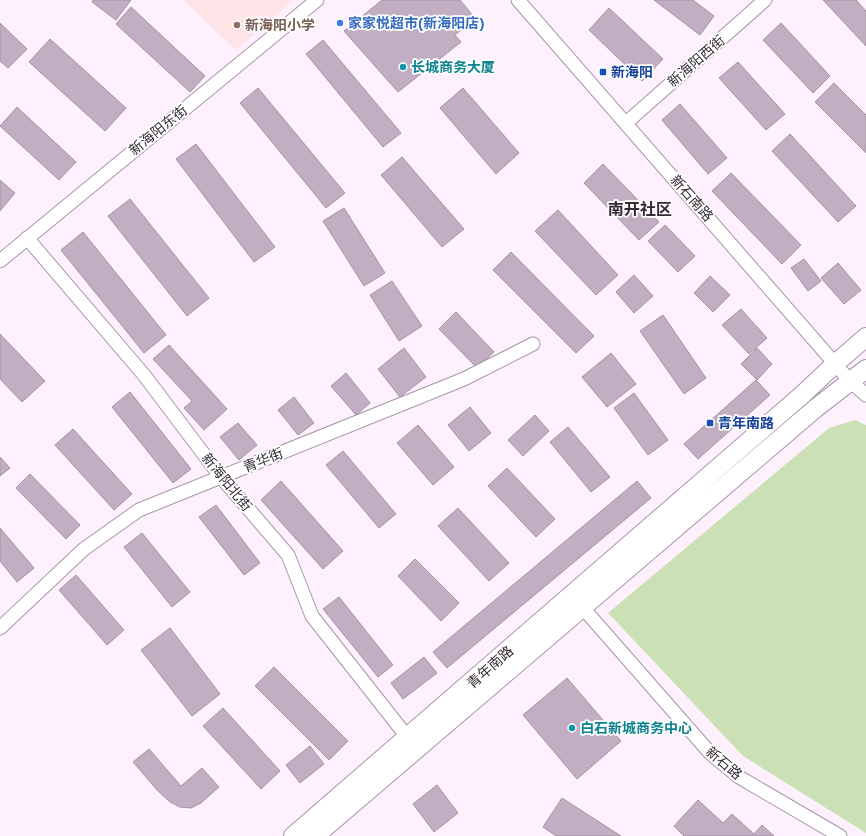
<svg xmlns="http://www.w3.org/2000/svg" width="866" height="836" viewBox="0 0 866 836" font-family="'Golos Text','Noto Sans SC',sans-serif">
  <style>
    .education { fill: #ffe4e7 }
    .green { fill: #cce0b5 }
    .building { fill: #c2aec2; stroke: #a592a5 }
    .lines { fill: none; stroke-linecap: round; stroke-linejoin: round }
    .minor-casing { stroke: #a895a8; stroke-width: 15 }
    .secondary-casing { stroke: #a895a8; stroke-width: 20 }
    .minor { stroke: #fff; stroke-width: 13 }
    .secondary { stroke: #fff; stroke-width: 18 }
    .shop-dot { fill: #3f7fe0; stroke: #fff; stroke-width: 1.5 }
    .education-dot { fill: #8d6e63; stroke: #fff; stroke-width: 1.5 }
    .culture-dot { fill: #0f9aa8; stroke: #fff; stroke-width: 1.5 }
    .transit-dot { fill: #1a4fb4; stroke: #fff; stroke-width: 1.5 }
    .labels { text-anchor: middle; stroke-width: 3.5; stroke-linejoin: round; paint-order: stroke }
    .shop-label { font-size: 14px; font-weight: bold; fill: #366cbe; stroke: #fff; text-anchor: start }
    .education-label { font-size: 14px; font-weight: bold; fill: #785e54; stroke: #fff; text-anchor: start }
    .street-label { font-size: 14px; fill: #332b33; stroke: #fff }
    .culture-label { font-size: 14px; font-weight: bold; fill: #0d838f; stroke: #fff; text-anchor: start }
    .transit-label { font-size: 14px; font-weight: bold; fill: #164399; stroke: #fff; text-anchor: start }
    .quarter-label { font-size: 16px; font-weight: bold; fill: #332b33; stroke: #fff }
  </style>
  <rect width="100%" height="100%" fill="#fef1fd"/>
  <!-- education -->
  <path class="education" d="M183,0H293L236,50Z"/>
  <!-- green -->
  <path class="green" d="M855,420L866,425V833L743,756L608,613L829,428Z"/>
  <!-- building -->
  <path class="building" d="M93,0H131L116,20L92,2Z
    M382,0H460L475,18L455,35L461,42L398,92L344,31Z
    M654,0H693L714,16L700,35Z
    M823,0H856L866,11V46Z
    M131,7L205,76L190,92L116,24Z
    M609,8L663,59L642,81L589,30Z
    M0,23L27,49L8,68L0,61Z
    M781,23L830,76L813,93L763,40Z
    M50,39L126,108L105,131L29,62Z
    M323,40L401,133L383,147L306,54Z
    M738,62L785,114L766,130L719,78Z
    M834,83L866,115V153L815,102Z
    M258,88L345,193L326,208L240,103Z
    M463,88L519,153L496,174L440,108Z
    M680,104L727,158L708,174L662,120Z
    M17,107L76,162L59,180L0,126Z
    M790,134L856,206L838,222L772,151Z
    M196,144L275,247L254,262L176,159Z
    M402,157L464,229L442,247L381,175Z
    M603,164L659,222L639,240L584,183Z
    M731,173L801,245L782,264L712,191Z
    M0,180L15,193L0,211Z
    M130,199L209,298L187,316L108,216Z
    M344,208L385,273L364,286L323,221Z
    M558,210L618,275L596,295L535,231Z
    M665,225L695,256L678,272L648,241Z
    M83,232L166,335L144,353L61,250Z
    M511,252L594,336L576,353L493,270Z
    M804,259L821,281L808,291L791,268Z
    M838,263L861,290L844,304L821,278Z
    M634,275L653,296L634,313L616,292Z
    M710,276L730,295L713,312L694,293Z
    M392,281L422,326L399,341L370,295Z
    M741,309L767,338L749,354L722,325Z
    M456,312L494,352L477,368L439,329Z
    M663,315L706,378L684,394L640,331Z
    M0,334L45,381L22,402L0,379Z
    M169,345L227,409L204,430L184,408L192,401L153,359Z
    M404,348L426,377L400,397L378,369Z
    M757,348L772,364L757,380L741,364Z
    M611,353L636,384L607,407L582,377Z
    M346,373L370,403L356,415L331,386Z
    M756,380L770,395L698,459L684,444Z
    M130,392L191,469L173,483L112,407Z
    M634,393L668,440L648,455L614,408Z
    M294,397L314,423L298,435L278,410Z
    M470,407L491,433L469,451L448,425Z
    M535,415L549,431L523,456L508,440Z
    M238,423L257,445L239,460L220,437Z
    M418,425L454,467L433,485L397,443Z
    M568,427L610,477L591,492L550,442Z
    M73,429L132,494L114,510L55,445Z
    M343,451L396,514L379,528L326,465Z
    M0,457L10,468L0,476Z
    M507,468L555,519L536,537L488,486Z
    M30,474L80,525L66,539L16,488Z
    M281,481L343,551L323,569L261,500Z
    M637,481L651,498L447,668L433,652Z
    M216,505L260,563L244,575L199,517Z
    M458,508L509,563L489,581L438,526Z
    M0,528L34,568L17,582L0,561Z
    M142,533L190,592L172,607L124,547Z
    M415,559L459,603L441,621L398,576Z
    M76,575L124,630L107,645L59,590Z
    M339,597L393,665L378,677L323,609Z
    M170,628L220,694L192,716L141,650Z
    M424,657L437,673L403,699L391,683Z
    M274,667L348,741L329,760L255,686Z
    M567,678L621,741L577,779L523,715Z
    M223,708L280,771L261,789L203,726Z
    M310,746L324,764L300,783L286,765Z
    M149,749L181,786L202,768L219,787L201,803L191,808L180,807L170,802L157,790L133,762Z
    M437,785L458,813L434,832L413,804Z
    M562,798L621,836H556L543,827Z
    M698,800L723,823L732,814L754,834L762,825L774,836H684L674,826Z"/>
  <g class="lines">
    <defs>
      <path id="minor" d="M518,0L850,381L866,395
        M626,123L765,0
        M27,238L144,375L221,477L288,555L312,616L408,738
        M0,261L317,0
        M583,608L710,753L739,777L840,836
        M0,628L84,549L139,510L464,379L533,344"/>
      <path id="secondary" d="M293,836L802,395L836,363L866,337
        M315,836L816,408L866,369"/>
    </defs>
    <!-- minor casing -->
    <use href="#minor" class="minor-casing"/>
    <!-- secondary casing -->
    <use href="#secondary" class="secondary-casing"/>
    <!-- minor -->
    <use href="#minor" class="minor"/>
    <!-- secondary -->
    <use href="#secondary" class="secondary"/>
  </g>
  <!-- markers -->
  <circle class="shop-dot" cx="340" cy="23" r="4"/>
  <circle class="education-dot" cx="237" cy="25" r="4"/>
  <g class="culture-dot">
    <circle cx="403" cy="67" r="4"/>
    <circle cx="572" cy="728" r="4"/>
  </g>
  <g class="transit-dot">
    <rect x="599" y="68" width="8" height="8" rx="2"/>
    <rect x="706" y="419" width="8" height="8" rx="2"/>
  </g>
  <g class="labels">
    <!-- shop labels -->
    <g class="shop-label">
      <text x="348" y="28">家家悦超市(新海阳店)</text>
    </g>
    <!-- education labels -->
    <g class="education-label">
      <text x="245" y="30">新海阳小学</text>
    </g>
    <!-- street labels -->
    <g class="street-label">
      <text transform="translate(696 61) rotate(-41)" y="5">新海阳西街</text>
      <text transform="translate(158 130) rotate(-39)" y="5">新海阳东街</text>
      <text transform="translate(692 198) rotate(49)" y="5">新石南路</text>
      <text transform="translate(263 460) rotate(-22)" y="5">青华街</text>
      <text transform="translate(227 482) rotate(51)" y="5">新海阳北街</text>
      <text transform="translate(490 667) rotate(-41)" y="5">青年南路</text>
      <text transform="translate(724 763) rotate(40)" y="5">新石路</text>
    </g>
    <!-- culture labels -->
    <g class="culture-label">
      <text x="411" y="72">长城商务大厦</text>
      <text x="580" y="733">白石新城商务中心</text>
    </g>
    <!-- transit labels -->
    <g class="transit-label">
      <text x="611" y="77">新海阳</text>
      <text x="718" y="428">青年南路</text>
    </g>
    <!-- quarter labels -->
    <g class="quarter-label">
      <text x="640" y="215">南开社区</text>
    </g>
  </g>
</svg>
